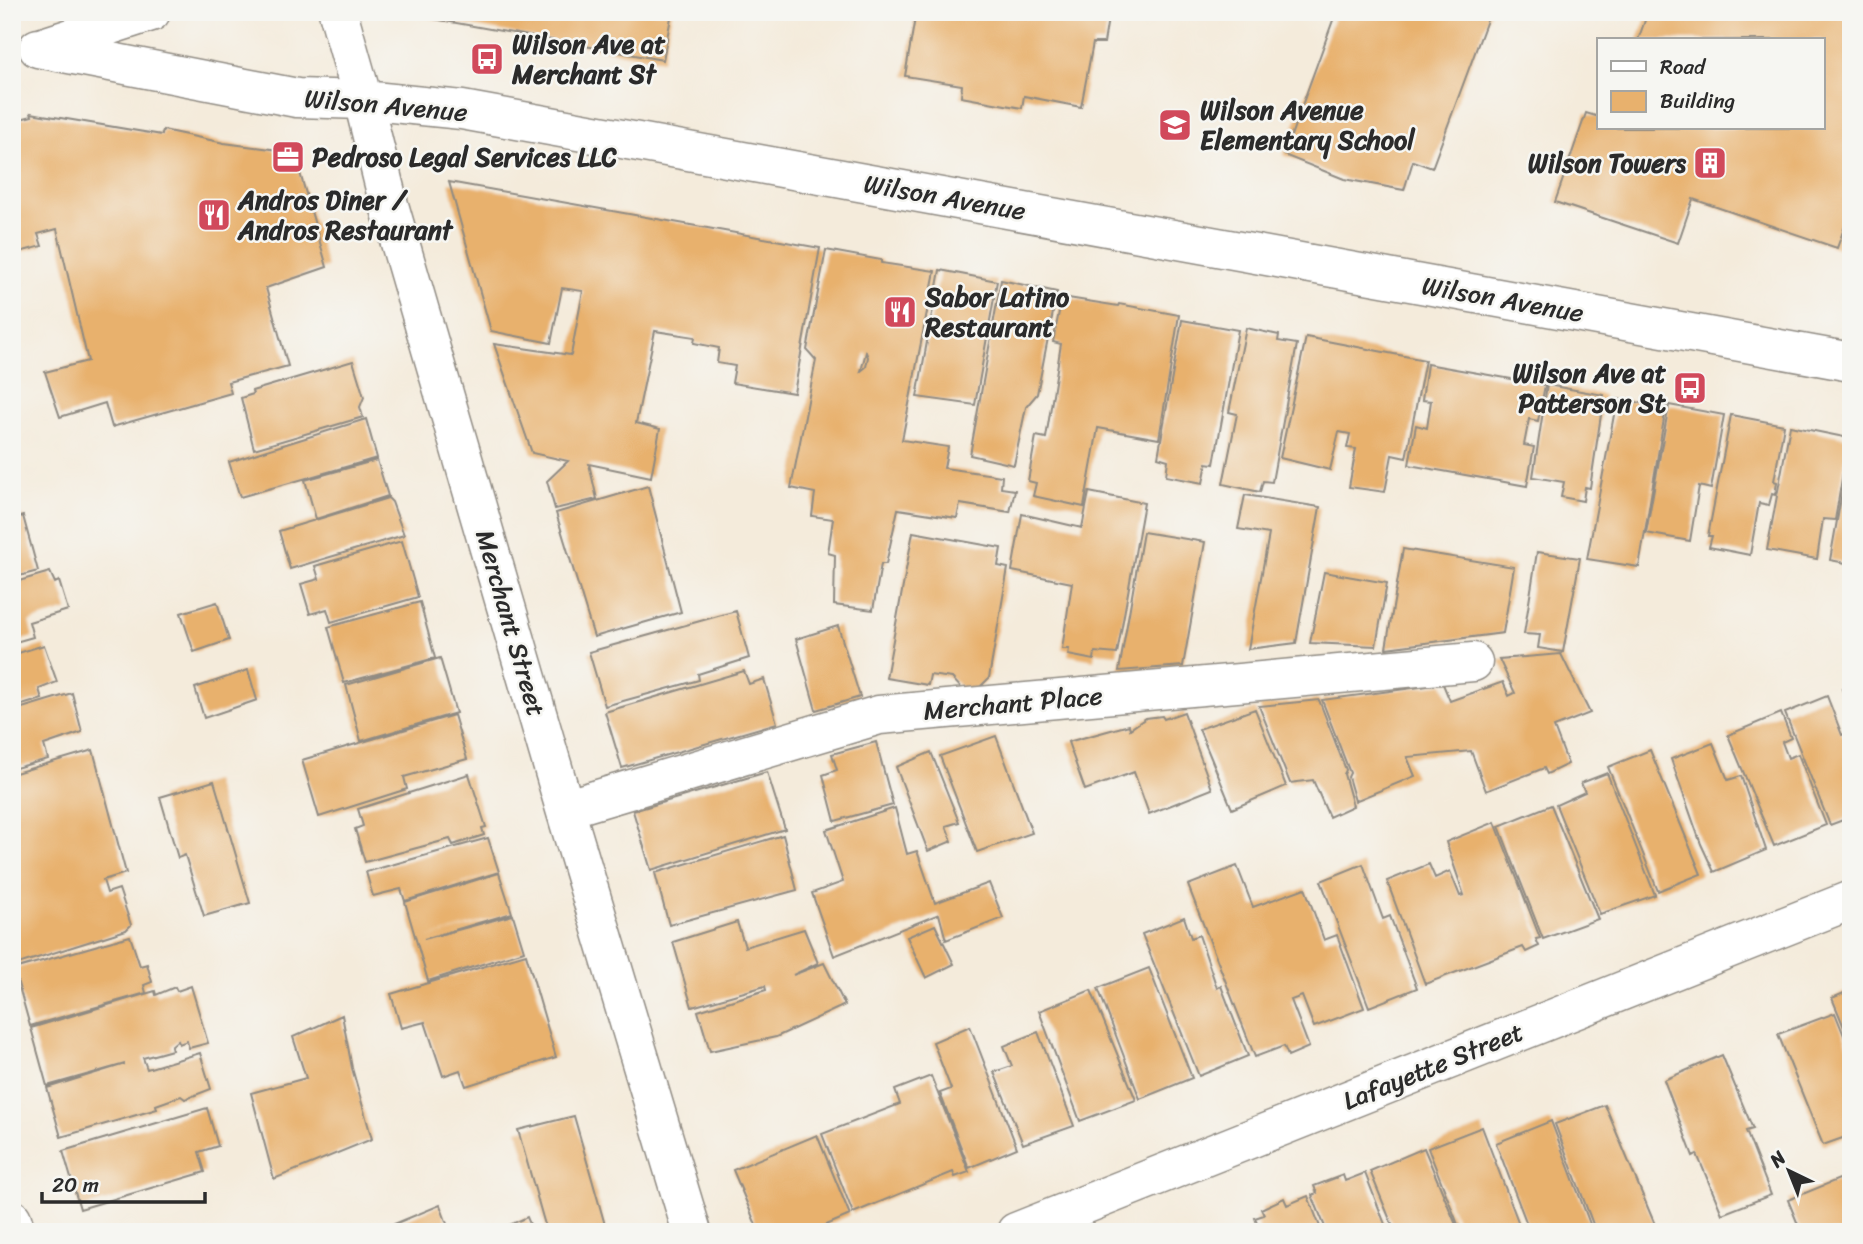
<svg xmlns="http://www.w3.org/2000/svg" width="1863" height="1244" viewBox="0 0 1863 1244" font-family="Sriracha,sans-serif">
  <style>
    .building { fill: #e8b16d; fill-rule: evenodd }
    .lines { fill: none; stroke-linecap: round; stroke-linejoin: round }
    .minor-casing { stroke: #908b83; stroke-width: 41 }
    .tertiary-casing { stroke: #908b83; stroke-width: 41 }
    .secondary-casing { stroke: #908b83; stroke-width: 41 }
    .minor { stroke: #fff; stroke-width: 38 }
    .tertiary { stroke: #fff; stroke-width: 38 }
    .secondary { stroke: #fff; stroke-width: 38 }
    .labels { text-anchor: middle; stroke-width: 5; stroke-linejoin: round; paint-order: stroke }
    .poi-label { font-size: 26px; font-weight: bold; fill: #2b2b2b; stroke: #f6f6f2; text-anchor: start }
    .street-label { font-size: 26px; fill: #2b2b2b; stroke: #f6f6f2 }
  </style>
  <rect width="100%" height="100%" fill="#f6f6f2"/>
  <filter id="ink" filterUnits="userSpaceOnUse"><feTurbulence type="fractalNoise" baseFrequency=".0143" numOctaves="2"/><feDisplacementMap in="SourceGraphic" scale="14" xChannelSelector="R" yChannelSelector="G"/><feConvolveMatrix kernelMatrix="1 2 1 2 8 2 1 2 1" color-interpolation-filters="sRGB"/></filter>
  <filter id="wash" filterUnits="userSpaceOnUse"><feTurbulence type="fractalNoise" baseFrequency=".00686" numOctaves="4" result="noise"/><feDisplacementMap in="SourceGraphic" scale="28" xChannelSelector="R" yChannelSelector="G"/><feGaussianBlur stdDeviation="1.57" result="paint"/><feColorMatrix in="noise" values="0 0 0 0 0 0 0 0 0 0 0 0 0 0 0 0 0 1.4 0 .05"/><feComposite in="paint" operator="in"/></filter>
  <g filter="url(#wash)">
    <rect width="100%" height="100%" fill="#f4ebdb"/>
    <g id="blocks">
      <!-- building -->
      <path class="building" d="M418,12H672L663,60L417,16Z
        M916,12H1109L1104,43H1093L1081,107L1024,96L1022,108L961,97L962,85L905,76Z
        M1336,12H1490L1432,168L1413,161L1404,190L1344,179L1284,155Z
        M1648,12H1851V209L1837,248L1693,199L1678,243L1555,202L1586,113L1599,117V128H1823V40H1638Z
        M31,113L162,135L163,130L224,143L294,152L327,267L266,288L288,366L228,382L231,393L112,427L105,403L60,417L45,372L88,361L57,229L38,234L42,246L12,254V121L32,116Z
        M449,182L820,248L794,393L732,383L735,366L717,363L719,348L694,343L695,337L655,331L636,423L660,429L651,477L589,464L597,499L555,509L547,481L568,461L532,453L494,344L571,355L583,291L562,288L551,343L491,331Z
        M826,250L881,260V263L935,271L902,440L948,447L944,468L1002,476L1001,488L1015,490L1010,512L960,504L957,518L898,509L886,564H881L873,610L834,605L835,555L828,553L833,519L812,516L815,493L791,488L816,360L807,350ZM866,352L868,357L866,367L861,371Z
        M940,270L997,281L975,405L917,397Z
        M1001,280L1057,292L1037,394L1026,407L1014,465L970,455Z
        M1062,297L1118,306L1119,304L1179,315L1159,439L1098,428L1084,507L1033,496L1036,483L1028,481L1036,436L1046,438L1061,344L1053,342Z
        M1182,320L1238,330L1214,464L1207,463L1203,483L1166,476L1168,460L1158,457Z
        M1246,328L1279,335L1278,341L1297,344L1272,482L1263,481L1260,492L1223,484L1237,414L1229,412Z
        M1306,337L1425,360L1406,458L1392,455L1385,492L1349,487L1356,449L1347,448L1350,434L1339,432L1330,470L1280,458Z
        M353,361L364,397L360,407L363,417L254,449L241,398L253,394L252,391Z
        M1427,364L1545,385L1538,421L1529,419L1524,445L1534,447L1527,486L1409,465L1416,425L1427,428L1431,401L1422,400Z
        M1547,385L1604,395L1590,488L1585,487L1583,501L1561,497L1564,482L1533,477Z
        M1617,399L1666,407L1639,567L1587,559Z
        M1669,405L1724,415L1711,489L1699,486L1690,541L1646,533Z
        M1731,415L1784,425L1774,481L1777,482L1775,495L1772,494L1769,505L1759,503L1750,555L1709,547L1712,536H1708Z
        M366,419L377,458L240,497L229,462Z
        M1790,426L1849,438L1835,520L1823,519L1817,559L1767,550Z
        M1849,453H1851V564L1830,560Z
        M377,460L388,496L316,519L305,480Z
        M648,486L681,612L594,637L556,513Z
        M1089,492L1144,503L1117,654L1095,652L1094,660L1068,655L1069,649H1062L1072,583L1012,571L1022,514L1082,528Z
        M1245,495L1320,507L1296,643L1248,649L1269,534L1238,529Z
        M388,498L392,502L404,535L290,569L279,531Z
        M23,516L38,571L12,578V519Z
        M913,532L1001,548L998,566L1008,568L989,678L979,688L963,690L952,678L930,675L928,685L886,678Z
        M1143,532L1205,542L1183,666L1119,671Z
        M402,541L418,597L331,622L327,609L310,614L301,584L319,579L315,566Z
        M1403,549L1514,567L1503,633L1386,648Z
        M1537,552L1580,558L1563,652L1538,648L1540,635L1524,634Z
        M50,572L55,583L59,581L68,610L29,622L33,637L12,643V583Z
        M1324,572L1387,583L1376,646L1310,643Z
        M217,602L229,640L194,652L181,613Z
        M420,602L435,658L344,683L328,627Z
        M736,611L749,658L698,674L699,680L605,706L589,652Z
        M838,626L860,697L816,710L796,639Z
        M44,645L57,682L39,689L42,699L12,708V655Z
        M1561,654L1590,713L1554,727L1568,764L1547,774L1544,768L1486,791L1471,751L1407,757L1415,776L1355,801L1348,777L1350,773L1322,700L1443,684L1450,701L1503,682L1509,696L1515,693L1499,659Z
        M440,658L456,713L361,741L346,685Z
        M248,670L257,700L204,718L195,688Z
        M744,671L749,684L764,679L777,723L622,768L605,712Z
        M1851,686V710L1842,689Z
        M72,693L82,732L44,745L48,759L12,769V711Z
        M1827,696L1842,735L1851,732V817L1830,825L1785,713Z
        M1319,700L1346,770L1344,774L1353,806L1329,817L1313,780L1290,783L1259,706Z
        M1255,709L1286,786L1232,809L1199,729Z
        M1184,712L1212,789L1149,814L1134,772L1085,790L1068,742L1129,725L1130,729L1146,718L1162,716L1164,719Z
        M1781,713L1791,738L1782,742L1788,758L1798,754L1826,825L1774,846L1728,735Z
        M454,715L467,759L404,777L407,789L319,817L302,760Z
        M996,736L1032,833L977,852L940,756Z
        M876,742L893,805L835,821L823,775L837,770L832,754Z
        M1713,743L1728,780L1741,776L1766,850L1714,872L1701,844L1671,759Z
        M93,750L126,873L103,880L107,893L119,889L131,925L126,930L12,966V774Z
        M1650,750L1701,874L1658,891L1608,767Z
        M931,752L959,822L946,826L952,841L928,851L896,767Z
        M767,772L785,829L651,870L633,811Z
        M1607,773L1655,895L1600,914L1556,805L1585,792L1581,783Z
        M469,774L486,827L482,828L484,835L453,845L450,839L365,862L355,829L363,826L358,809Z
        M214,781L250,903L204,916L185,855L178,858L160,797Z
        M1551,805L1598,919L1543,939L1499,826Z
        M895,808L907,854L917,851L935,903L989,883L1003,918L946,940L939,914L834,956L812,893L843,882L826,830Z
        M1495,822L1540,938L1536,939L1539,946L1526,952L1523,947L1425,984L1387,881L1429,864L1435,878L1450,871L1460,896L1464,895L1446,842Z
        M783,835L797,890L669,925L655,873Z
        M488,838L499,872L405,901L401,889L373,896L366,872Z
        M1363,864L1383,919L1390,916L1417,988L1369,1007L1321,881Z
        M1237,866L1253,907L1305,888L1324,940L1337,935L1364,1008L1314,1027L1302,996L1291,1000L1309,1047L1288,1056L1284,1046L1255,1057L1188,885Z
        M499,873L512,913L424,939L513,915L524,951L428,981L405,902Z
        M1184,917L1191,938L1199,935L1217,988L1221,986L1248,1056L1199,1076L1142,934Z
        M737,922L745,947L804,929L818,963L793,975L824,963L845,1005L776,1037L710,1051L698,1011L766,990L765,986L692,1007L673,942Z
        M935,925L954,964L926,978L907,937Z
        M130,936L140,966L147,964L152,982L144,985L146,993L30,1026L14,969Z
        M526,954L556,1057L466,1086L460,1070L443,1076L425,1022L401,1028L391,994Z
        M1149,968L1192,1078L1140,1099L1098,988Z
        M191,986L208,1043L189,1048L187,1041L179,1044L178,1040L171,1046L172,1050L143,1058L147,1069L200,1053L211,1089L185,1099L181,1096L156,1105L157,1109L61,1137L47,1088L125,1064L47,1086L31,1028L155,991L156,995L175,987L177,991Z
        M1091,990L1136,1100L1080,1121L1039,1011Z
        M1851,990V1044L1832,998Z
        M1835,1013L1851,1053V1135L1823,1145L1778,1034Z
        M342,1015L352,1068L372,1139L274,1179L251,1093L306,1078L293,1037Z
        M970,1026L1017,1148L969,1168L940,1093L951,1089L933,1042Z
        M1038,1032L1074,1126L1023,1144L994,1072L1012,1066L1004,1046Z
        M1722,1055L1753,1129L1746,1131L1771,1195L1722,1214L1697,1154L1693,1156L1664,1080Z
        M931,1076L969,1172L955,1177L953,1172L853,1213L822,1134L900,1104L895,1090Z
        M1605,1105L1658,1232H1596L1555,1124Z
        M207,1108L218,1146L199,1152L205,1172L80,1209L63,1151Z
        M574,1116L607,1232H547L518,1130Z
        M1551,1121L1593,1232H1530L1496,1143Z
        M1482,1127L1522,1232H1461L1428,1148Z
        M817,1135L850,1215L810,1232H759L733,1170Z
        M1424,1148L1459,1232H1395L1370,1171Z
        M1365,1173L1388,1232H1327L1312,1195L1317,1193L1314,1186L1343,1175L1345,1181Z
        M1844,1177L1851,1195V1232H1801L1788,1200Z
        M1308,1196L1322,1232H1260L1255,1218L1264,1215L1261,1209L1284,1198L1287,1205Z
        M440,1205L450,1232H375Z
        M527,1217L533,1232H494Z"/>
    </g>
  </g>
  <g filter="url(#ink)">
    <use href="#blocks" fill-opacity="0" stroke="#908b83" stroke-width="2"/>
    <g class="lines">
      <defs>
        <path id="minor" d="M363,100L389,205L565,809L692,1232
          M565,809L879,715L1473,662
          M12,1219L16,1232"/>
        <path id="tertiary" d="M1016,1232L1851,900"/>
        <path id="secondary" d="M338,12L363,100
          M43,47L151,12
          M38,48L297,98L363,100L462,110L1851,362"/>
      </defs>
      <!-- minor casing -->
      <use href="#minor" class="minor-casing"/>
      <!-- tertiary casing -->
      <use href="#tertiary" class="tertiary-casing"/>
      <!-- secondary casing -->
      <use href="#secondary" class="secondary-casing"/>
      <!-- minor -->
      <use href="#minor" class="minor"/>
      <!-- tertiary -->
      <use href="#tertiary" class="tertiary"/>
      <!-- secondary -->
      <use href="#secondary" class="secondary"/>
    </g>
  </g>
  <!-- icons -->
  <defs>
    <symbol id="bus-square" viewBox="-11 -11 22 22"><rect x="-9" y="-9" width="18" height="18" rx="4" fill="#d1495b" stroke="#f6f6f2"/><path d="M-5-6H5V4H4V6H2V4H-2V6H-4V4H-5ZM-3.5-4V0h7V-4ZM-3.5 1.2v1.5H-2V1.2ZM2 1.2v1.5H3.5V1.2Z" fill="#fff"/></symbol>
    <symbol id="school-square" viewBox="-11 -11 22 22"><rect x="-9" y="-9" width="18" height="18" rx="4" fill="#d1495b" stroke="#f6f6f2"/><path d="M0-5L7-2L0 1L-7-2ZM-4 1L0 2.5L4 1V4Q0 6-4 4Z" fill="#fff"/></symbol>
    <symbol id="office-square" viewBox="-11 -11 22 22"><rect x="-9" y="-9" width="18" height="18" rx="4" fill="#d1495b" stroke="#f6f6f2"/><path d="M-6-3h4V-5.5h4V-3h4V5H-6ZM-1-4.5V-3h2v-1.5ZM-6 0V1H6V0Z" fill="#fff"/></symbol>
    <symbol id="building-square" viewBox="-11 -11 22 22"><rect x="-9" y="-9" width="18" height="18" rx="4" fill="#d1495b" stroke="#f6f6f2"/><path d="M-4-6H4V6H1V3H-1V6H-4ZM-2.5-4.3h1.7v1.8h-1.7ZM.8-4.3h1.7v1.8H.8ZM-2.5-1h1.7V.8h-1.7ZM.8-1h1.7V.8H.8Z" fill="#fff"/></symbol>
    <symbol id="restaurant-square" viewBox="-11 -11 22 22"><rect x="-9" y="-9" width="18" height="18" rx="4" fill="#d1495b" stroke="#f6f6f2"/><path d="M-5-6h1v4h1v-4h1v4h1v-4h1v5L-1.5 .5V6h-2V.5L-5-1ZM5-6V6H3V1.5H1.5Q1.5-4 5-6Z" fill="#fff"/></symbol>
  </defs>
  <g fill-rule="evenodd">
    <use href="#bus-square" x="468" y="40" width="38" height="38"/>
    <use href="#school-square" x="1156" y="106" width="38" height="38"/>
    <use href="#office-square" x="269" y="138" width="38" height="38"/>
    <use href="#building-square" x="1691" y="144" width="38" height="38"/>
    <use href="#restaurant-square" x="195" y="196" width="38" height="38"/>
    <use href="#restaurant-square" x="881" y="293" width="38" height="38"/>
    <use href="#bus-square" x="1671" y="369" width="38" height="38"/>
  </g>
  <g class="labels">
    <!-- poi labels -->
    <g class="poi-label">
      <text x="512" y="53">Wilson Ave at<tspan x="512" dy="30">Merchant St</tspan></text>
      <text x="1200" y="119">Wilson Avenue<tspan x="1200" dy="30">Elementary School</tspan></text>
      <text x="312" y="166">Pedroso Legal Services LLC</text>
      <text x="1686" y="172" text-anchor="end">Wilson Towers</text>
      <text x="238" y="209">Andros Diner /<tspan x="238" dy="30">Andros Restaurant</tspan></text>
      <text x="925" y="306">Sabor Latino<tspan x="925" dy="30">Restaurant</tspan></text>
      <text x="1666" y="382" text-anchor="end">Wilson Ave at<tspan x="1666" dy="30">Patterson St</tspan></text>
    </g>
    <!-- street labels -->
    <g class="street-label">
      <text transform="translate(386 105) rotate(5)" y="9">Wilson Avenue</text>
      <text transform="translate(945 197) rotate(10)" y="9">Wilson Avenue</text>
      <text transform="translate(1503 299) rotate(10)" y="9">Wilson Avenue</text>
      <text transform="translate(511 623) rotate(74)" y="9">Merchant Street</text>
      <text transform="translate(1013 703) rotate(-5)" y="9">Merchant Place</text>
      <text transform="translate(1433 1066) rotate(-22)" y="9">Lafayette Street</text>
    </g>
  </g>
  <!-- margin -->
  <rect width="1863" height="1244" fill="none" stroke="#f6f6f2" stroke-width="42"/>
  <!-- legend -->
  <rect x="1597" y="38" width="228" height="91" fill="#f6f6f2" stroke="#a5a5a2" stroke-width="2"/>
  <rect x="1611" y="61" width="35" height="10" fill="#ffffff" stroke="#a5a5a2" stroke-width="2"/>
  <text x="1660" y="74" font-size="21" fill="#2b2b2b">Road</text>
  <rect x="1611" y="91" width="35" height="21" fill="#e8b16d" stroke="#a5a5a2" stroke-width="2"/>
  <text x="1660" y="108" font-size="21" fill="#2b2b2b">Building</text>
  <!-- north arrow -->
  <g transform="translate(1789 1171) rotate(317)" stroke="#f6f6f2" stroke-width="5" paint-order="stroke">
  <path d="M0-5L12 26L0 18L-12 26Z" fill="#2b2b2b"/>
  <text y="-10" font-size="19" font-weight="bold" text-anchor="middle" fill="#2b2b2b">N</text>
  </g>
  <!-- scale -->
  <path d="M42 1192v10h163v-10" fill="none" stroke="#2b2b2b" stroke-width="3.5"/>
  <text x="52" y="1192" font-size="21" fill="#2b2b2b" stroke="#f6f6f2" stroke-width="5" paint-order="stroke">20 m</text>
</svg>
